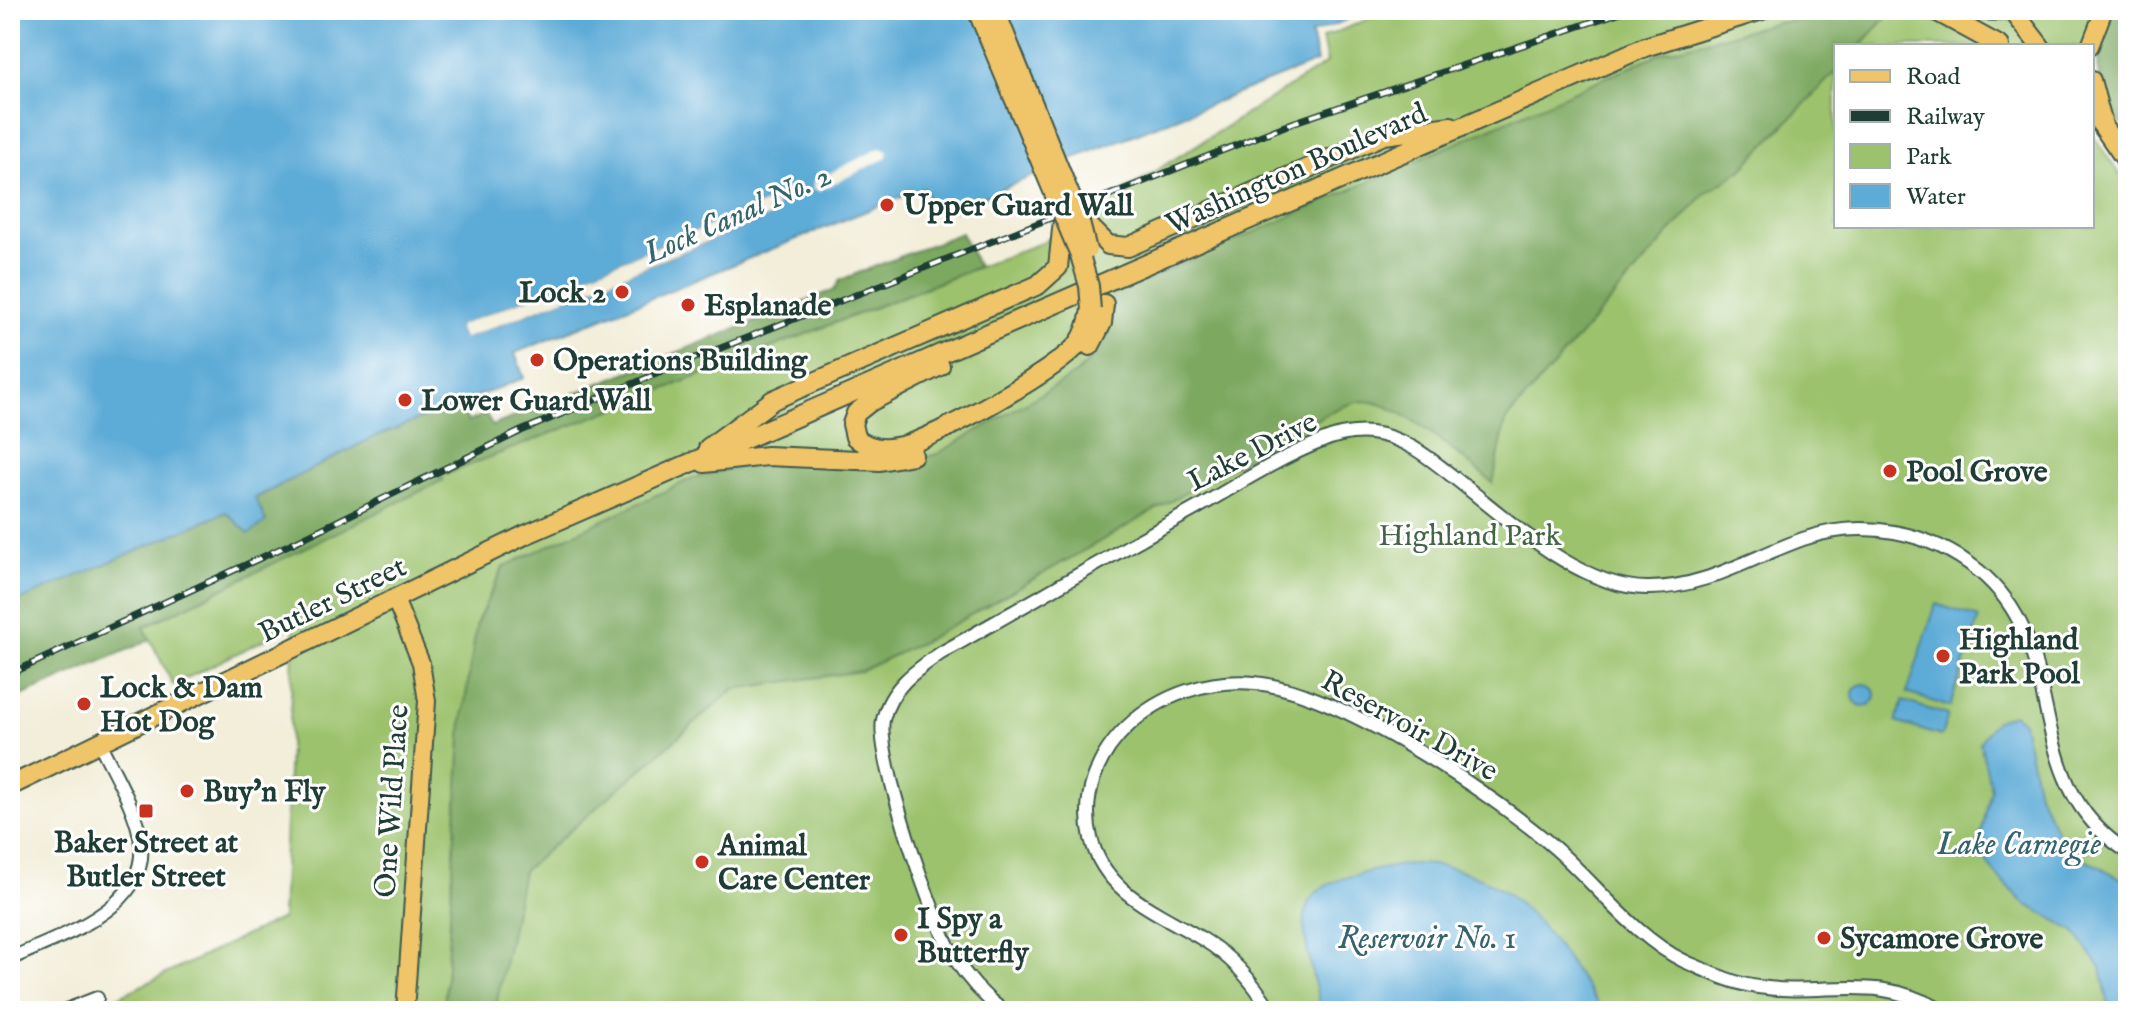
<svg xmlns="http://www.w3.org/2000/svg" width="2138" height="1021" viewBox="0 0 2138 1021" font-family="'IM FELL English',serif">
  <style>
    .green { fill: #9cc26d; stroke: #5e8050; stroke-width: 2 }
    .forest { fill: #7da860; stroke: #4e724a; stroke-width: 2 }
    .water { fill: #5dabd7; stroke: #3e7486; stroke-width: 2; fill-rule: evenodd }
    .pier { fill: #f3eeda; fill-rule: evenodd }
    .lines { fill: none; stroke-linecap: round; stroke-linejoin: round }
    .minor-casing { stroke: #3f584d; stroke-width: 16 }
    .major-casing { stroke: #3f584d; stroke-width: 20 }
    .highway-casing { stroke: #3f584d; stroke-width: 22 }
    .minor { stroke: #fff; stroke-width: 12 }
    .major { stroke: #f0c469; stroke-width: 16 }
    .highway { stroke: #f0c469; stroke-width: 18 }
    .rail-casing { stroke: #1f3d34; stroke-width: 7 }
    .rail { stroke: #fff; stroke-width: 4; stroke-dasharray: 12; stroke-linecap: butt }
    .highway-bridge-casing { stroke: #3f584d; stroke-width: 22; stroke-linecap: butt }
    .highway-bridge { stroke: #f0c469; stroke-width: 18 }
    .poi-dot { fill: #c8321e; stroke: #fff; stroke-width: 3 }
    .labels { text-anchor: middle; stroke-width: 6; stroke-linejoin: round; paint-order: stroke }
    .street-label { font-size: 30px; fill: #1f3d34; stroke: #fff }
    .poi-label { font-size: 30px; font-weight: bold; fill: #1f3d34; stroke: #fff; text-anchor: start }
    .park-label { font-size: 30px; fill: #446545; stroke: #fff }
    .water-label { font-size: 32px; font-style: italic; fill: #35646d; stroke: #fff }
  </style>
  <rect width="100%" height="100%" fill="#fff"/>
  <filter id="ink" filterUnits="userSpaceOnUse"><feTurbulence type="fractalNoise" baseFrequency=".0125" numOctaves="2"/><feDisplacementMap in="SourceGraphic" scale="16" xChannelSelector="R" yChannelSelector="G"/><feConvolveMatrix kernelMatrix="1 2 1 2 8 2 1 2 1" color-interpolation-filters="sRGB"/></filter>
  <filter id="wash" filterUnits="userSpaceOnUse"><feTurbulence type="fractalNoise" baseFrequency=".006" numOctaves="4" result="noise"/><feDisplacementMap in="SourceGraphic" scale="32" xChannelSelector="R" yChannelSelector="G"/><feGaussianBlur stdDeviation="1.8" result="paint"/><feColorMatrix in="noise" values="0 0 0 0 0 0 0 0 0 0 0 0 0 0 0 0 0 1.4 0 .05"/><feComposite in="paint" operator="in"/></filter>
  <g filter="url(#wash)">
    <rect width="100%" height="100%" fill="#f3eeda"/>
    <!-- green -->
    <path class="green" d="M1390,10H2089V13L2097,10L2084,46H1836V226H2092V134L2128,187V1011H89L282,918L294,625L173,685L144,627L442,480L441,476L1043,242L1327,63L1322,38Z"/>
    <!-- forest -->
    <path class="forest" d="M2113,10H2128V137C2100,94 2085,58 2113,10Z
      M1892,12L1860,46H1836V71L1741,170L1704,194L1506,420L1493,483C1465,461 1394,394 1358,402C1337,406 1315,421 1296,430L926,640L861,671L734,689L523,871L495,1011H444L462,722L477,622L503,567L693,478L755,463H908L937,454L1076,374C1102,351 1113,330 1112,295L1663,52L1774,23Z
      M961,233L978,267L441,476L443,480L144,627L150,640L10,701V605L20,599L226,512L249,533L254,499L374,437L461,403L468,422L486,414L492,426L834,290L840,280Z"/>
    <!-- water -->
    <path class="water" d="M10,10H1371L1311,34L1317,62L1072,159L951,211L933,208L923,188L515,353L524,378L374,437L255,498L266,521L249,534L226,512L10,605ZM766,203L777,207L771,216L463,339L458,326Z
      M1936,604L1979,618L1950,707L1907,693Z
      M1853 695a11 11 0 1 1 22 0a11 11 0 1 1-22 0Z
      M1903,701L1948,715L1941,736L1896,722Z
      M2014,714L2023,722L2038,793L2061,839L2085,859L2128,882V1011H2113L2109,1006L2101,968L2074,931L2024,903L1996,875L1978,849L1991,789L1980,742L1996,720Z
      M1408,864C1512,861 1551,937 1603,1011H1321C1295,899 1284,885 1408,864Z"/>
    <!-- pier -->
    <path class="pier" d="M880,148L888,151L886,158L819,191L813,188L814,181Z
      M766,203L775,204L777,208L771,216L463,339L458,326ZM766,207H772L768,212L465,334L463,328Z"/>
  </g>
  <g filter="url(#ink)">
    <g class="lines">
      <defs>
        <path id="minor" d="M10,959C63,934 161,906 138,828C130,799 113,771 100,744
          M64,1011L97,998
          M1003,1011C983,996 967,978 954,957C933,921 876,757 883,720C890,688 916,670 941,653C1026,605 1110,556 1195,509C1235,486 1277,459 1320,442C1336,435 1353,431 1371,433C1407,437 1434,462 1461,483C1511,522 1580,588 1647,588C1703,589 1752,557 1803,539C1862,518 1930,531 1979,571C2075,650 2015,781 2128,852
          M1271,1011C1254,983 1232,957 1204,940C1161,913 1105,895 1091,838C1081,797 1097,755 1128,726C1162,694 1209,679 1255,683C1339,691 1492,793 1556,849C1597,885 1635,937 1684,961C1707,971 1733,984 1758,987C1831,997 1871,971 1943,1011"/>
        <path id="major" d="M2090,46L2104,10
          M2092,80L2104,125
          M395,599L421,663L427,701L405,1011"/>
        <path id="highway" d="M1934,10L2000,46
          M1962,10L2013,11L2040,46
          M2092,111L2128,163
          M1078,215L1108,245L1128,247L1384,135L1451,126
          M1090,346L1102,323L1104,304
          M940,366L870,402L856,413L852,424L855,437C868,449 885,450 901,446C935,439 1057,370 1078,344C1086,334 1089,322 1091,310
          M708,448L773,400L1038,285L1058,267L1063,220
          M704,463L767,456L880,461L913,455
          M10,786L525,535L1645,47L1762,10"/>
      </defs>
      <!-- minor casing -->
      <use href="#minor" class="minor-casing"/>
      <!-- major casing -->
      <use href="#major" class="major-casing"/>
      <!-- highway casing -->
      <use href="#highway" class="highway-casing"/>
      <!-- minor -->
      <use href="#minor" class="minor"/>
      <!-- major -->
      <use href="#major" class="major"/>
      <!-- highway -->
      <use href="#highway" class="highway"/>
      <defs>
        <path id="rail" d="M10,674L297,541L521,431L680,364L1295,122L1627,10"/>
      </defs>
      <!-- rail casing -->
      <use href="#rail" class="rail-casing"/>
      <!-- rail -->
      <use href="#rail" class="rail"/>
      <defs>
        <path id="highway-bridge" d="M977,10L1080,255L1089,286L1091,310
          M995,10L1078,215L1087,250"/>
      </defs>
      <!-- highway-bridge casing -->
      <use href="#highway-bridge" class="highway-bridge-casing"/>
      <!-- highway-bridge -->
      <use href="#highway-bridge" class="highway-bridge"/>
    </g>
  </g>
  <!-- markers -->
  <g class="poi-dot">
    <circle cx="887" cy="205" r="8"/>
    <circle cx="622" cy="292" r="8"/>
    <circle cx="688" cy="305" r="8"/>
    <circle cx="537" cy="360" r="8"/>
    <circle cx="405" cy="400" r="8"/>
    <circle cx="1890" cy="471" r="8"/>
    <circle cx="1943" cy="656" r="8"/>
    <circle cx="84" cy="704" r="8"/>
    <circle cx="187" cy="791" r="8"/>
    <rect x="138" y="803" width="16" height="16" rx="4"/>
    <circle cx="702" cy="862" r="8"/>
    <circle cx="901" cy="935" r="8"/>
    <circle cx="1824" cy="938" r="8"/>
  </g>
  <g class="labels">
    <!-- street labels -->
    <g class="street-label">
      <text transform="translate(1296 168) rotate(-24)" y="10">Washington Boulevard</text>
      <text transform="translate(1252 451) rotate(-27)" y="10">Lake Drive</text>
      <text transform="translate(332 599) rotate(-26)" y="10">Butler Street</text>
      <text transform="translate(1410 725) rotate(29)" y="10">Reservoir Drive</text>
      <text transform="translate(391 801) rotate(-86)" y="10">One Wild Place</text>
    </g>
    <!-- poi labels -->
    <g class="poi-label">
      <text x="903" y="215">Upper Guard Wall</text>
      <text x="606" y="302" text-anchor="end">Lock 2</text>
      <text x="704" y="315">Esplanade</text>
      <text x="553" y="370">Operations Building</text>
      <text x="421" y="410">Lower Guard Wall</text>
      <text x="1906" y="481">Pool Grove</text>
      <text x="1959" y="649">Highland<tspan x="1959" dy="34">Park Pool</tspan></text>
      <text x="100" y="697">Lock &amp; Dam<tspan x="100" dy="34">Hot Dog</tspan></text>
      <text x="203" y="801">Buy'n Fly</text>
      <text x="146" y="852" text-anchor="middle">Baker Street at<tspan x="146" dy="34">Butler Street</tspan></text>
      <text x="718" y="855">Animal<tspan x="718" dy="34">Care Center</tspan></text>
      <text x="917" y="928">I Spy a<tspan x="917" dy="34">Butterfly</tspan></text>
      <text x="1840" y="948">Sycamore Grove</text>
    </g>
    <!-- park labels -->
    <g class="park-label">
      <text x="1470" y="545">Highland Park</text>
    </g>
    <!-- water labels -->
    <g class="water-label">
      <text transform="translate(737 213) rotate(-24)" y="11">Lock Canal No. 2</text>
      <text x="2019" y="854">Lake Carnegie</text>
      <text x="1427" y="948">Reservoir No. 1</text>
    </g>
  </g>
  <!-- margin -->
  <rect width="2138" height="1021" fill="none" stroke="#fff" stroke-width="40"/>
  <!-- legend -->
  <rect x="1834" y="44" width="260" height="184" fill="#ffffff" stroke="#a5b1ae" stroke-width="2"/>
  <rect x="1850" y="70" width="40" height="12" fill="#f0c469" stroke="#a5b1ae" stroke-width="2"/>
  <text x="1906" y="84" font-size="24" fill="#1f3d34">Road</text>
  <rect x="1850" y="110" width="40" height="12" fill="#1f3d34" stroke="#a5b1ae" stroke-width="2"/>
  <text x="1906" y="124" font-size="24" fill="#1f3d34">Railway</text>
  <rect x="1850" y="144" width="40" height="24" fill="#9cc26d" stroke="#a5b1ae" stroke-width="2"/>
  <text x="1906" y="164" font-size="24" fill="#1f3d34">Park</text>
  <rect x="1850" y="184" width="40" height="24" fill="#5dabd7" stroke="#a5b1ae" stroke-width="2"/>
  <text x="1906" y="204" font-size="24" fill="#1f3d34">Water</text>
</svg>
